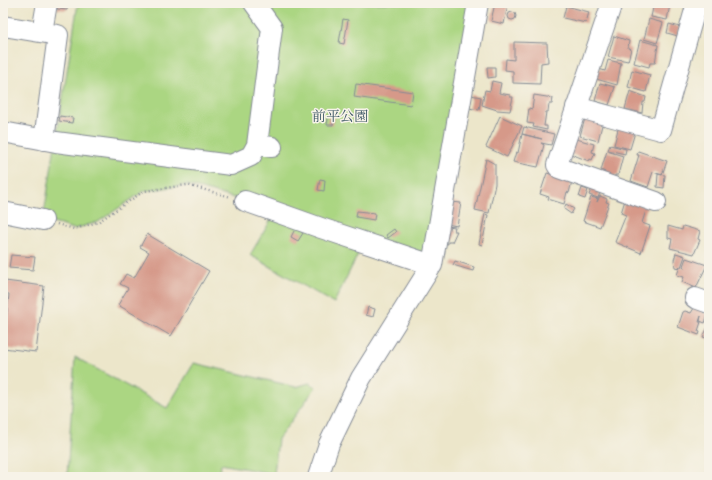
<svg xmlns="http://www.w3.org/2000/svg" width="712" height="480" viewBox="0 0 712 480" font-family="'Old Standard TT','Noto Serif JP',serif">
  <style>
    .green { fill: #abd682; stroke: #638270 }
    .building { fill: #d69989 }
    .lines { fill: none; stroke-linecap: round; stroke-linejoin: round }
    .minor-casing { stroke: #848a94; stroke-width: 22 }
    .path { stroke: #848a94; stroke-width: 2.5; stroke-dasharray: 1 3; stroke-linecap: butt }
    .minor { stroke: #fff; stroke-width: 20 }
    .labels { text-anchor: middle; stroke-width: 3; stroke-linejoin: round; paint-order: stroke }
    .park-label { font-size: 14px; fill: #3f5967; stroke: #f7f3e8 }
  </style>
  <rect width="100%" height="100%" fill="#f7f3e8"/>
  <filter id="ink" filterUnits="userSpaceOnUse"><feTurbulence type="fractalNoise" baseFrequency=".025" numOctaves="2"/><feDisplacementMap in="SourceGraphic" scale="8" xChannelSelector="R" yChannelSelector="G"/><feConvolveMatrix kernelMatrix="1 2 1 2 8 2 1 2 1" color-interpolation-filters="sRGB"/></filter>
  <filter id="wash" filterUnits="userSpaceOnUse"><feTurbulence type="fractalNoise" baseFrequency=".012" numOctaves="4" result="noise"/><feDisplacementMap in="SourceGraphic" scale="16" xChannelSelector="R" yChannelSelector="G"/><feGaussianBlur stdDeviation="0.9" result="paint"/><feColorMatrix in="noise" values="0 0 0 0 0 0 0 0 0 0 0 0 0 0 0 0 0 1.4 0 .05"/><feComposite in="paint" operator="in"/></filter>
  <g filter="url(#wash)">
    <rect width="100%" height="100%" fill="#ece6ca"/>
    <!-- green -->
    <path class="green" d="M78,3H472L432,265L245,201L187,185L144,191L98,222L74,229L43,220Z
      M275,213L361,248L334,303L250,255Z
      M75,357L167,408L194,363L296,387L309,383L316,387L278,439L274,474L221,464L220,477H67Z"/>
    <g id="blocks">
      <!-- building -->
      <path class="building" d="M58,3H68L67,10L57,9Z
        M495,3L508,4L504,24L491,21Z
        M654,3L670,5L667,20L651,17Z
        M566,6L589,12L586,23L563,18Z
        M508 16a4 4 0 1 1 8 0a4 4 0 1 1-8 0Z
        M343,19L348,20L344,44L339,43Z
        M649,19L663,23L657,43L644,39Z
        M669,24L680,27L678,36L667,33Z
        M614,36L629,41L628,48L631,49L628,61L608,57Z
        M640,40L658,45L655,63H650L649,67L634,63Z
        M514,42L547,43L548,62L541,63L540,84L513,83V71L505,70L506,59L514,60Z
        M608,60L621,63L617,85L596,79L599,69L605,71Z
        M487,67H495V77L488,78Z
        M632,70L650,75L646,92L628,87Z
        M492,81L501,83L499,93L510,95V97H513L510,111L497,110L482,105L485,90L490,91Z
        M600,83L615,87L609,105L595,101Z
        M356,84L413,92L411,105L354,97Z
        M630,91L646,97L645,102H643L642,113L625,109Z
        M471,95L481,97L479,110L469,108Z
        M534,95L553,98L552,104H549L548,112H546L544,126H547V130L533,127L534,124L527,123L529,108L532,109Z
        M329,113L335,114L333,125H327Z
        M586,115L605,121L604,126L602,125L598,141L580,136Z
        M60,116L73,118L72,123L59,121Z
        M500,116L522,126L507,157L486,147Z
        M619,125L636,129L630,149L614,145Z
        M524,127L554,134L551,145L541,143L544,145L538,167L513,162L516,152L518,153L522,134L542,139L522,134Z
        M573,138L594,144L592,152L595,153L592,160L590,159L589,161L568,153Z
        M610,145L626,149L625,154L608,150Z
        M607,151L623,156L618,175H615L614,181L603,177L605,172L601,170Z
        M638,151L667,161L662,175L653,172L648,187L631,181L639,155H637Z
        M486,159L495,164V184L489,213L475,210Z
        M547,173L572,181L569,193L567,192L564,204L548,199L549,197L540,194Z
        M658,174L665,175L664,188L657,187Z
        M320,179L325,180L324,191L318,190Z
        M592,187L601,190L598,198L589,195Z
        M582,188L588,190L585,199L579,197Z
        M600,196L607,199L606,202L609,203L600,227L583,221L591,197L598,199L597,202Z
        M625,200L647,207L642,223L650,226L641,253L615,242L626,215L621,213Z
        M451,202L461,203L457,226L447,224Z
        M566,204L574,209L571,214L564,209Z
        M357,211L375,213L374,220L356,217Z
        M485,214L488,215L482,245L479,244Z
        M446,226L455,227L454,231H457L452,242H448V244L443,243Z
        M668,226L682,230L683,226L700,231L698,239L700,240L694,254L670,248L672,239L668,238Z
        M295,229L303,233L298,241L291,237Z
        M394,229L396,232L388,238L386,235Z
        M147,234L209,271L171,336L118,305L128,288L120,284L126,274L134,278L149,252L140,247Z
        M676,253L685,256L681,267L685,268L683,266L686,258L707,265L696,288L682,282L684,277L677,275L680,266L678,268L675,267L674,260Z
        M11,255L35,257L33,270L9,268Z
        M455,261L474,267L473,271L453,265Z
        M5,281L44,286L36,352L3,348L9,294L3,293Z
        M696,305L704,308L703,312L708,314L705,323L700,321L701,316L699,322H701L698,331L700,332L699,335L678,327L683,312L685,311L691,313Z
        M368,307L375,309L373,317L366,315Z
        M709,325V339L703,337Z"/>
    </g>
  </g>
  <g filter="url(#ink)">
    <use href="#blocks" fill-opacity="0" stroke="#848a94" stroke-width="1"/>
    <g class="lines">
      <defs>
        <path id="minor" d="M254,3L272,28L257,145L272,147
          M612,3L557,165L559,168L656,202
          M3,26L58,35L44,140
          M42,32L47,3
          M576,107L661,130L697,3
          M3,132L56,142L231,165L251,156L257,145
          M245,201L321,228L432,265
          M3,212L43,220
          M695,298L709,303
          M318,477L329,444L361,378L432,265L478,3"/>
      </defs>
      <!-- minor casing -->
      <use href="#minor" class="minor-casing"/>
      <!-- path -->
      <path class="path" d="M57,224L74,229L98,222L144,191L187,185L231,197"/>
      <!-- minor -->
      <use href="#minor" class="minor"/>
    </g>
  </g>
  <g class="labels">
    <!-- park labels -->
    <g class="park-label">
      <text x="340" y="121">前平公園</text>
    </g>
  </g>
  <!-- margin -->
  <rect width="712" height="480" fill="none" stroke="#f7f3e8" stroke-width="16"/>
</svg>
